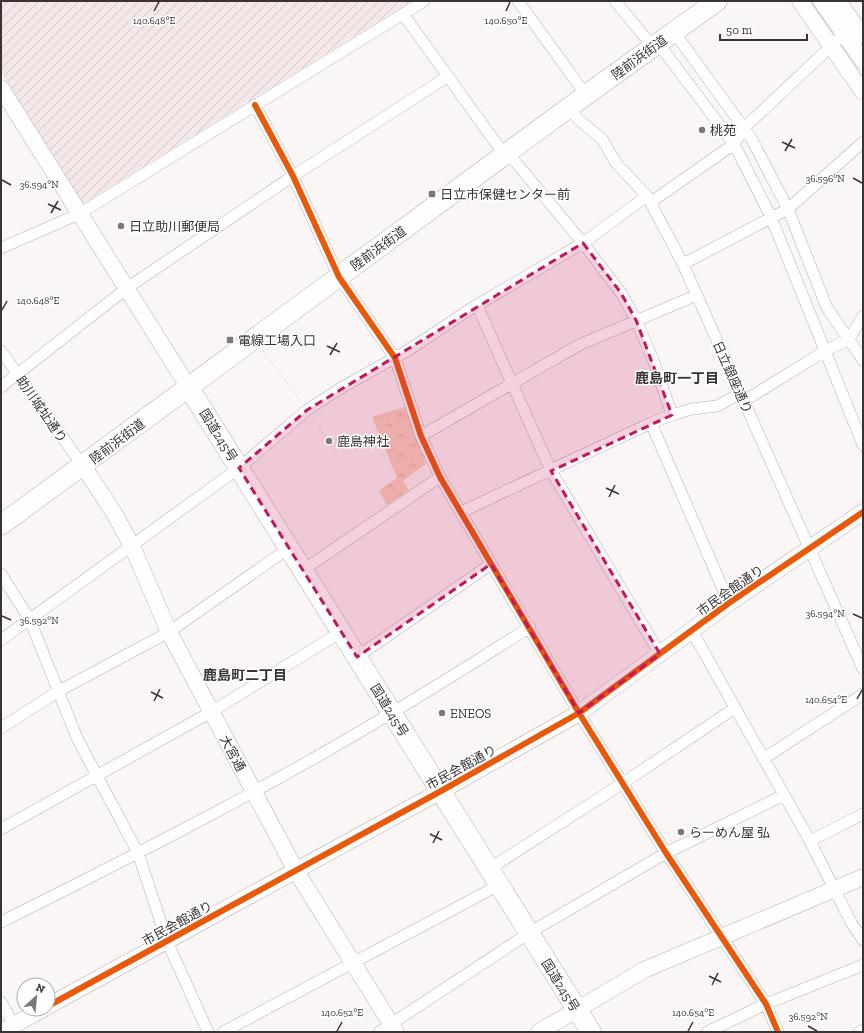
<svg xmlns="http://www.w3.org/2000/svg" width="864" height="1033" viewBox="0 0 864 1033" font-family="'Zilla Slab','Noto Sans JP',serif">
  <style>
    .industrial { fill: url(#industrial-furrows) }
    .park { fill: url(#park-tufts) }
    .lines { fill: none; stroke-linecap: round; stroke-linejoin: round }
    .street-casing { stroke: #b7b2b2; stroke-width: 12 }
    .secondary-casing { stroke: #b7b2b2; stroke-width: 17 }
    .highway-casing { stroke: #b7b2b2; stroke-width: 21 }
    .path { stroke: #dddcdc; stroke-width: 2; stroke-dasharray: 1 3; stroke-linecap: butt }
    .street { stroke: #fefefe; stroke-width: 11 }
    .secondary { stroke: #fefefe; stroke-width: 16 }
    .highway { stroke: #fefefe; stroke-width: 20 }
    .cycleway-casing { stroke: #fff; stroke-width: 8 }
    .cycleway { stroke: #e8590c; stroke-width: 6 }
    .marked { fill: #c2185b; fill-opacity: 0.2; stroke: #c2185b; stroke-width: 3; stroke-dasharray: 8 5; stroke-linejoin: round }
    .ticks { fill: none; stroke: #393334; stroke-width: 1.5 }
    .poi-dot { fill: #7d7778; stroke: #fff; stroke-width: 1.5 }
    .labels { text-anchor: middle; stroke-width: 3; stroke-linejoin: round; paint-order: stroke }
    .street-label { font-size: 13px; fill: #393334; stroke: #fff }
    .poi-label { font-size: 13px; fill: #393334; stroke: #fff; text-anchor: start }
    .neighbourhood-label { font-size: 14px; font-weight: bold; fill: #393334; stroke: #fff }
    .ticks-label { font-size: 10px; text-anchor: middle; fill: #393334; stroke: #fff; stroke-width: 3; stroke-linejoin: round; paint-order: stroke }
  </style>
  <defs>
    <pattern id="industrial-furrows" width="10" height="10" patternUnits="userSpaceOnUse"><rect width="10" height="10" fill="#f4e7e8"/><path d="M-1 1l2-2M0 10L10 0M9 11l2-2" fill="none" stroke="#d2c7c8"/></pattern>
    <pattern id="park-tufts" width="24" height="20" patternUnits="userSpaceOnUse"><rect width="24" height="20" fill="#f8d2be"/><path d="M3 7l-1-3M5 7V3M7 7l1-3M15 17l-1-3M17 17v-4M19 17l1-3" fill="none" stroke="#d5b5a4"/></pattern>
  </defs>
  <rect width="100%" height="100%" fill="#fbf6f6"/>
  <!-- industrial -->
  <path class="industrial" d="M1,1H411L83,204L1,72Z"/>
  <!-- park -->
  <path class="park" d="M405,407L426,464L403,481L409,490L387,505L379,491L397,478L372,417Z"/>
  <g class="lines">
    <defs>
      <path id="street" d="M518,1L586,95
        M615,1L653,47
        M403,14L498,146L508,153L583,243L621,293L636,320L653,360L672,415L651,423L729,603
        M674,32L751,138L788,209L827,308L863,360
        M658,43L734,144L771,217L863,445
        M255,105L293,176L339,277L395,358L421,436L440,477L579,713L666,853L766,1004L778,1032
        M569,108L578,119L602,139L616,163L647,196L683,264L863,669
        M651,202L734,144L744,128L844,34
        M1,248L79,214L424,1
        M683,264L788,209L863,142
        M477,305L551,471L660,654
        M1,351L83,466
        M1,387L127,288L293,176L447,77
        M744,401L825,351L849,339L863,316
        M672,415L692,409L717,406L741,393
        M421,436L579,345L697,295
        M461,512L651,423
        M303,570L440,477
        M1,574L30,620L77,738L138,853L167,941L208,1032
        M692,631L810,841L852,924L863,940
        M1,640L239,468L307,410L341,388L407,351L472,308L583,243L647,196
        M357,657L491,564
        M1,728L59,691L169,632L289,548
        M763,759L863,694
        M1,829L211,712L341,632
        M810,841L863,814
        M489,869L623,783L735,708
        M1,922C133,856 266,789 393,712C439,685 484,656 530,627
        M1,1002L14,1025L15,1031
        M223,1032L499,885
        M379,1032L529,933L666,853L784,795
        M707,1032L766,1004L863,965
        M859,1032L863,1030"/>
      <path id="secondary" d="M800,1L863,92
        M821,1L863,61
        M838,1L863,36
        M1,88L189,388
        M83,466L114,513L132,546L169,632L296,871L396,1032
        M48,1006L441,791L579,713L729,603L863,512
        M1,1032L43,1009
        M539,1032L644,970L863,877"/>
      <path id="highway" d="M189,388L591,1032
        M1,525L586,95L717,1"/>
    </defs>
    <!-- street casing -->
    <use href="#street" class="street-casing"/>
    <!-- secondary casing -->
    <use href="#secondary" class="secondary-casing"/>
    <!-- highway casing -->
    <use href="#highway" class="highway-casing"/>
    <!-- path -->
    <path class="path" d="M263,351L301,402
      M313,419L340,460"/>
    <!-- street -->
    <use href="#street" class="street"/>
    <!-- secondary -->
    <use href="#secondary" class="secondary"/>
    <!-- highway -->
    <use href="#highway" class="highway"/>
    <defs>
      <path id="cycleway" d="M255,105L293,176L339,277L395,358L421,436L440,477L579,713L666,853L766,1004L778,1032
        M48,1006L441,791L579,713L729,603L863,512"/>
    </defs>
    <!-- cycleway casing -->
    <use href="#cycleway" class="cycleway-casing"/>
    <!-- cycleway -->
    <use href="#cycleway" class="cycleway"/>
  </g>
  <!-- marked area -->
  <path class="marked" d="M583,243L621,293L636,320L672,415L551,471L660,654L579,713L491,564L357,657L239,468L307,410Z"/>
  <!-- ticks -->
  <path class="ticks" d="M154,11L159,2M506,11L510,2M782,142L795,148M785,151L792,139M853,178L862,183M2,180L11,185M48,204L61,210M51,213L58,201M2,310L7,301M327,346L340,352M330,355L337,343M606,488L619,494M609,497L615,485M853,614L862,618M2,616L11,620M151,692L163,698M857,699L862,690M154,701L160,689M430,834L442,840M433,843L439,831M709,976L721,982M712,985L718,973M808,1026L817,1031M337,1031L342,1022M688,1031L693,1022"/>
  <!-- markers -->
  <g class="poi-dot">
    <circle cx="702" cy="130" r="4"/>
    <rect x="428" y="190" width="8" height="8" rx="2"/>
    <circle cx="121" cy="226" r="4"/>
    <rect x="226" y="336" width="8" height="8" rx="2"/>
    <circle cx="329" cy="441" r="4"/>
    <circle cx="442" cy="713" r="4"/>
    <circle cx="681" cy="832" r="4"/>
  </g>
  <g class="labels">
    <!-- street labels -->
    <g class="street-label">
      <text transform="translate(639 57) rotate(-36)" y="5">陸前浜街道</text>
      <text transform="translate(378 248) rotate(-36)" y="5">陸前浜街道</text>
      <text transform="translate(733 377) rotate(66)" y="5">日立銀座通り</text>
      <text transform="translate(42 409) rotate(55)" y="5">助川城址通り</text>
      <text transform="translate(219 435) rotate(58)" y="5">国道245号</text>
      <text transform="translate(117 441) rotate(-37)" y="5">陸前浜街道</text>
      <text transform="translate(730 590) rotate(-35)" y="5">市民会館通り</text>
      <text transform="translate(390 710) rotate(58)" y="5">国道245号</text>
      <text transform="translate(233 753) rotate(62)" y="5">大宮通</text>
      <text transform="translate(461 767) rotate(-29)" y="5">市民会館通り</text>
      <text transform="translate(177 923) rotate(-29)" y="5">市民会館通り</text>
      <text transform="translate(561 985) rotate(58)" y="5">国道245号</text>
    </g>
    <!-- poi labels -->
    <g class="poi-label">
      <text x="710" y="135">桃苑</text>
      <text x="440" y="199">日立市保健センター前</text>
      <text x="129" y="231">日立助川郵便局</text>
      <text x="238" y="345">電線工場入口</text>
      <text x="337" y="446">鹿島神社</text>
      <text x="450" y="718">ENEOS</text>
      <text x="689" y="837">らーめん屋 弘</text>
    </g>
    <!-- neighbourhood labels -->
    <g class="neighbourhood-label">
      <text x="677" y="383">鹿島町一丁目</text>
      <text x="245" y="680">鹿島町二丁目</text>
    </g>
  </g>
  <g class="ticks-label">
    <text x="154" y="24">140.648°E</text>
    <text x="506" y="24">140.650°E</text>
    <text x="825" y="182">36.596°N</text>
    <text x="39" y="188">36.594°N</text>
    <text x="38" y="304">140.648°E</text>
    <text x="825" y="617">36.594°N</text>
    <text x="39" y="624">36.592°N</text>
    <text x="826" y="703">140.654°E</text>
    <text x="342" y="1016">140.652°E</text>
    <text x="693" y="1016">140.654°E</text>
    <text x="808" y="1020">36.592°N</text>
  </g>
  <!-- border -->
  <rect width="864" height="1033" fill="none" stroke="#393334" stroke-width="4"/>
  <!-- north arrow -->
  <g transform="translate(36 997) rotate(27)"><circle r="19" fill="#ffffff" stroke="#b0adae"/>
  <path d="M0-3L7 15L0 10L-7 15Z" fill="#7d7778"/>
  <text y="-6" font-size="11" font-weight="bold" text-anchor="middle" fill="#393334">N</text>
  </g>
  <!-- scale -->
  <path d="M720 34v6h87v-6" fill="none" stroke="#393334" stroke-width="2"/>
  <text x="726" y="34" font-size="12" fill="#393334" stroke="#ffffff" stroke-width="3" paint-order="stroke">50 m</text>
</svg>
